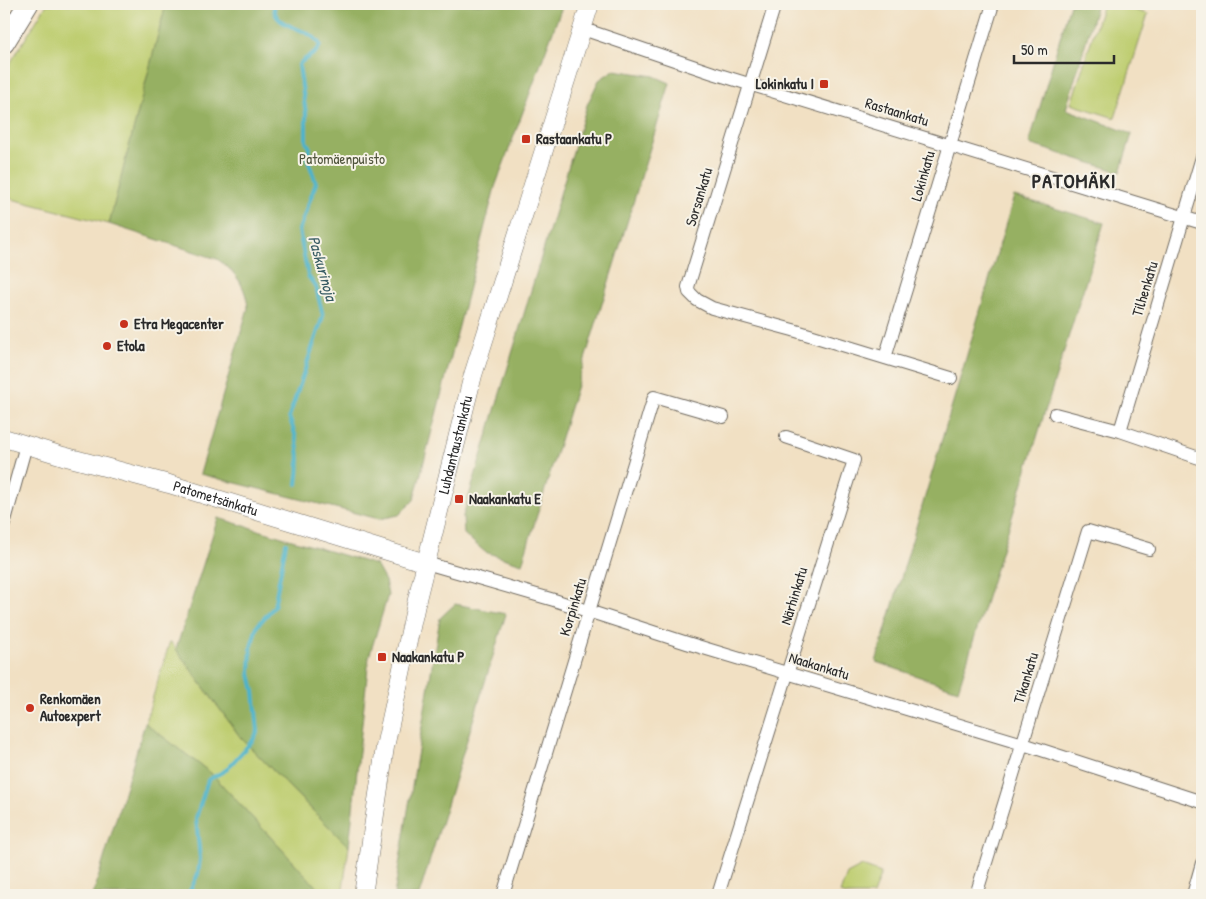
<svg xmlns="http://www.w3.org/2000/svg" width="1206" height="899" viewBox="0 0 1206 899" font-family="'Patrick Hand',sans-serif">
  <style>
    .green { fill: #becd70; stroke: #747c4e }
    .forest { fill: #96b062; stroke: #606e46 }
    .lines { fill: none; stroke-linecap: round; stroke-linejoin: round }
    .stream { stroke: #4cb3cb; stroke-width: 4 }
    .street-casing { stroke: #706a60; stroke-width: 14 }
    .secondary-casing { stroke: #706a60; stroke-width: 19 }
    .primary-casing { stroke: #706a60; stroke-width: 22 }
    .street { stroke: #fff; stroke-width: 12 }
    .secondary { stroke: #fff; stroke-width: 18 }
    .primary { stroke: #fff; stroke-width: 20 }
    .poi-dot { fill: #c8321e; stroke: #f7f3e8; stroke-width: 2 }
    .labels { text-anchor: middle; stroke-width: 4; stroke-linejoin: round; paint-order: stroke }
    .poi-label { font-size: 15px; font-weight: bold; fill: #2b2b2b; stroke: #f7f3e8; text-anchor: start }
    .street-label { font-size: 15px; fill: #2b2b2b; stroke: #f7f3e8 }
    .park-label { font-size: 15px; fill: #50543c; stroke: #f7f3e8 }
    .water-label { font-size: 16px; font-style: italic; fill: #375b63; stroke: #f7f3e8 }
    .district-label { font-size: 20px; font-weight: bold; letter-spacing: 1px; fill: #2b2b2b; stroke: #f7f3e8 }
  </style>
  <rect width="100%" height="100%" fill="#f7f3e8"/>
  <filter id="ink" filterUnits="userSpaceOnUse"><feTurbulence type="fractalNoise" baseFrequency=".02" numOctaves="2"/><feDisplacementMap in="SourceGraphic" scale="10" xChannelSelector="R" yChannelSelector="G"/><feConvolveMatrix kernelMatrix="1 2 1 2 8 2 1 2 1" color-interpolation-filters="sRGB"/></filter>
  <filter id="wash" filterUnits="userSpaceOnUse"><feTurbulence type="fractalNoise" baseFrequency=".0096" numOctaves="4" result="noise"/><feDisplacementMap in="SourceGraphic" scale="20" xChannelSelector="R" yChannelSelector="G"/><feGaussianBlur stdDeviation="1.12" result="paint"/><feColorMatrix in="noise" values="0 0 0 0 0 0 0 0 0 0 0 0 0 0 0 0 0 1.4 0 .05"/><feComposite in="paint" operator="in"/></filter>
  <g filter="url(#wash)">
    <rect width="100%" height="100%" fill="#f1e0c3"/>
    <!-- green -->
    <path class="green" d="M47,4H166L109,224L4,197V73Z
      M1103,4H1115L1148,14L1115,118L1071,104Z
      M170,641L241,738L349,847L342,895H324L212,774L145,723Z
      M862,866L881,873L873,895H848L840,893L847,874Z"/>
    <!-- forest -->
    <path class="forest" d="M166,4H563L495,187L414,500L399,515L379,519L200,474L248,308C246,286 235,271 217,259L109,224Z
      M1070,4H1097L1066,109L1132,134L1120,172L1029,144Z
      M614,70L654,76L670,83L522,564L485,552L464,534L463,516L587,105L599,80Z
      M1014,196L1104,223L958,690L876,662Z
      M218,518L376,565L385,581L388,595L369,657L349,847L241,738L176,649Z
      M455,604L506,614L419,895H394L440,618Z
      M145,723L212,774L324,895H93Z"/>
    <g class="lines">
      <!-- stream -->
      <path class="stream" d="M274,4C271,30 310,25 320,45C316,57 304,56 299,65L306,114V141L310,148L307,157L316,183L299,230L308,276L316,287L323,316L289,417C299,442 301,457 297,484
        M188,895L198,874L200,859L196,818L208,780L226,770L253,740L258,731L254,691L250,674L251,647L257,626L274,607L286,543"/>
    </g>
  </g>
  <g filter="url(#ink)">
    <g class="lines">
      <defs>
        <path id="street" d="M775,4L688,287L689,292L697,300L712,308L793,330L951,378
          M583,29L713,73L1202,223
          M885,358L993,4
          M1055,414L1120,431L1202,459
          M1120,431L1202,157
          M4,524L26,445
          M426,563L554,600L687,643L1023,744L1202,802
          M503,895L654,397L723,417
          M718,895L854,460L786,437
          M976,895L1088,531L1149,549
          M1193,895L1202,863"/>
        <g id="secondary">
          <path id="s1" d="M4,438L63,456L169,484L426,563"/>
          <path id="s2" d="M363,895L385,747L418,595L473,375L590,4"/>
        </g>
        <path id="primary" d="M4,43L28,4"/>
      </defs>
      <!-- street casing -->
      <use href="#street" class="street-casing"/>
      <!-- secondary casing -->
      <use href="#secondary" class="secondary-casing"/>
      <!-- primary casing -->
      <use href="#primary" class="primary-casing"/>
      <!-- street -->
      <use href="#street" class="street"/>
      <!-- secondary -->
      <use href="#secondary" class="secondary"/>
      <!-- primary -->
      <use href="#primary" class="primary"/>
    </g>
  </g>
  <!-- markers -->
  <g class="poi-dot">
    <rect x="819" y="79" width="10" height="10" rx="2.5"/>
    <rect x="521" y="134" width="10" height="10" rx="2.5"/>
    <circle cx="124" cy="324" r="5"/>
    <circle cx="107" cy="346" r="5"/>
    <rect x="454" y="494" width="10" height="10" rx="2.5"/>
    <rect x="377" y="652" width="10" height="10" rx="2.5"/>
    <circle cx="30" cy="708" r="5"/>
  </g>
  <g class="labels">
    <!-- poi labels -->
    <g class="poi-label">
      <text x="814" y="89" text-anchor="end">Lokinkatu I</text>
      <text x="536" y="144">Rastaankatu P</text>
      <text x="134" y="329">Etra Megacenter</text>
      <text x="117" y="351">Etola</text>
      <text x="469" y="504">Naakankatu E</text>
      <text x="392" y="662">Naakankatu P</text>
      <text x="40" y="704">Renkomäen<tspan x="40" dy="17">Autoexpert</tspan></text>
    </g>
    <!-- street labels -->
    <g class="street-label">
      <text transform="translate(897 112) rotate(17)" y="5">Rastaankatu</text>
      <text transform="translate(923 176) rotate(-74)" y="5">Lokinkatu</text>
      <text transform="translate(699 197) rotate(-73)" y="5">Sorsankatu</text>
      <text transform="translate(1145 289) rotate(-73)" y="5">Tilhenkatu</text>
      <text dy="5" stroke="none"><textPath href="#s2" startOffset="460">Luhdantaustankatu</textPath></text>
      <text dy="5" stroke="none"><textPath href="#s1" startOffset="220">Patometsänkatu</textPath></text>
      <text transform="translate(794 596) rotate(-73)" y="5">Närhinkatu</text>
      <text transform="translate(573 607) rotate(-73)" y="5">Korpinkatu</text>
      <text transform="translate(819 666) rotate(17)" y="5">Naakankatu</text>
      <text transform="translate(1026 678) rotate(-73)" y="5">Tikankatu</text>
    </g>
    <!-- park labels -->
    <g class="park-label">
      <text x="342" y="164">Patomäenpuisto</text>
    </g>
    <!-- water labels -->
    <g class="water-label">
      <text transform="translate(323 268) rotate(74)" y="6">Paskurinoja</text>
    </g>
    <!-- district labels -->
    <g class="district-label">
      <text x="1074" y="188">PATOMÄKI</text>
    </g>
  </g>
  <!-- margin -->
  <rect width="1206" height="899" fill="none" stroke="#f7f3e8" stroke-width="20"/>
  <!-- scale -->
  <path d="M1014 55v8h100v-8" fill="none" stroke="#2b2b2b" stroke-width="2.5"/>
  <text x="1021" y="55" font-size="15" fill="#2b2b2b" stroke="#f7f3e8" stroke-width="4" paint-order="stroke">50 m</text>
</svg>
